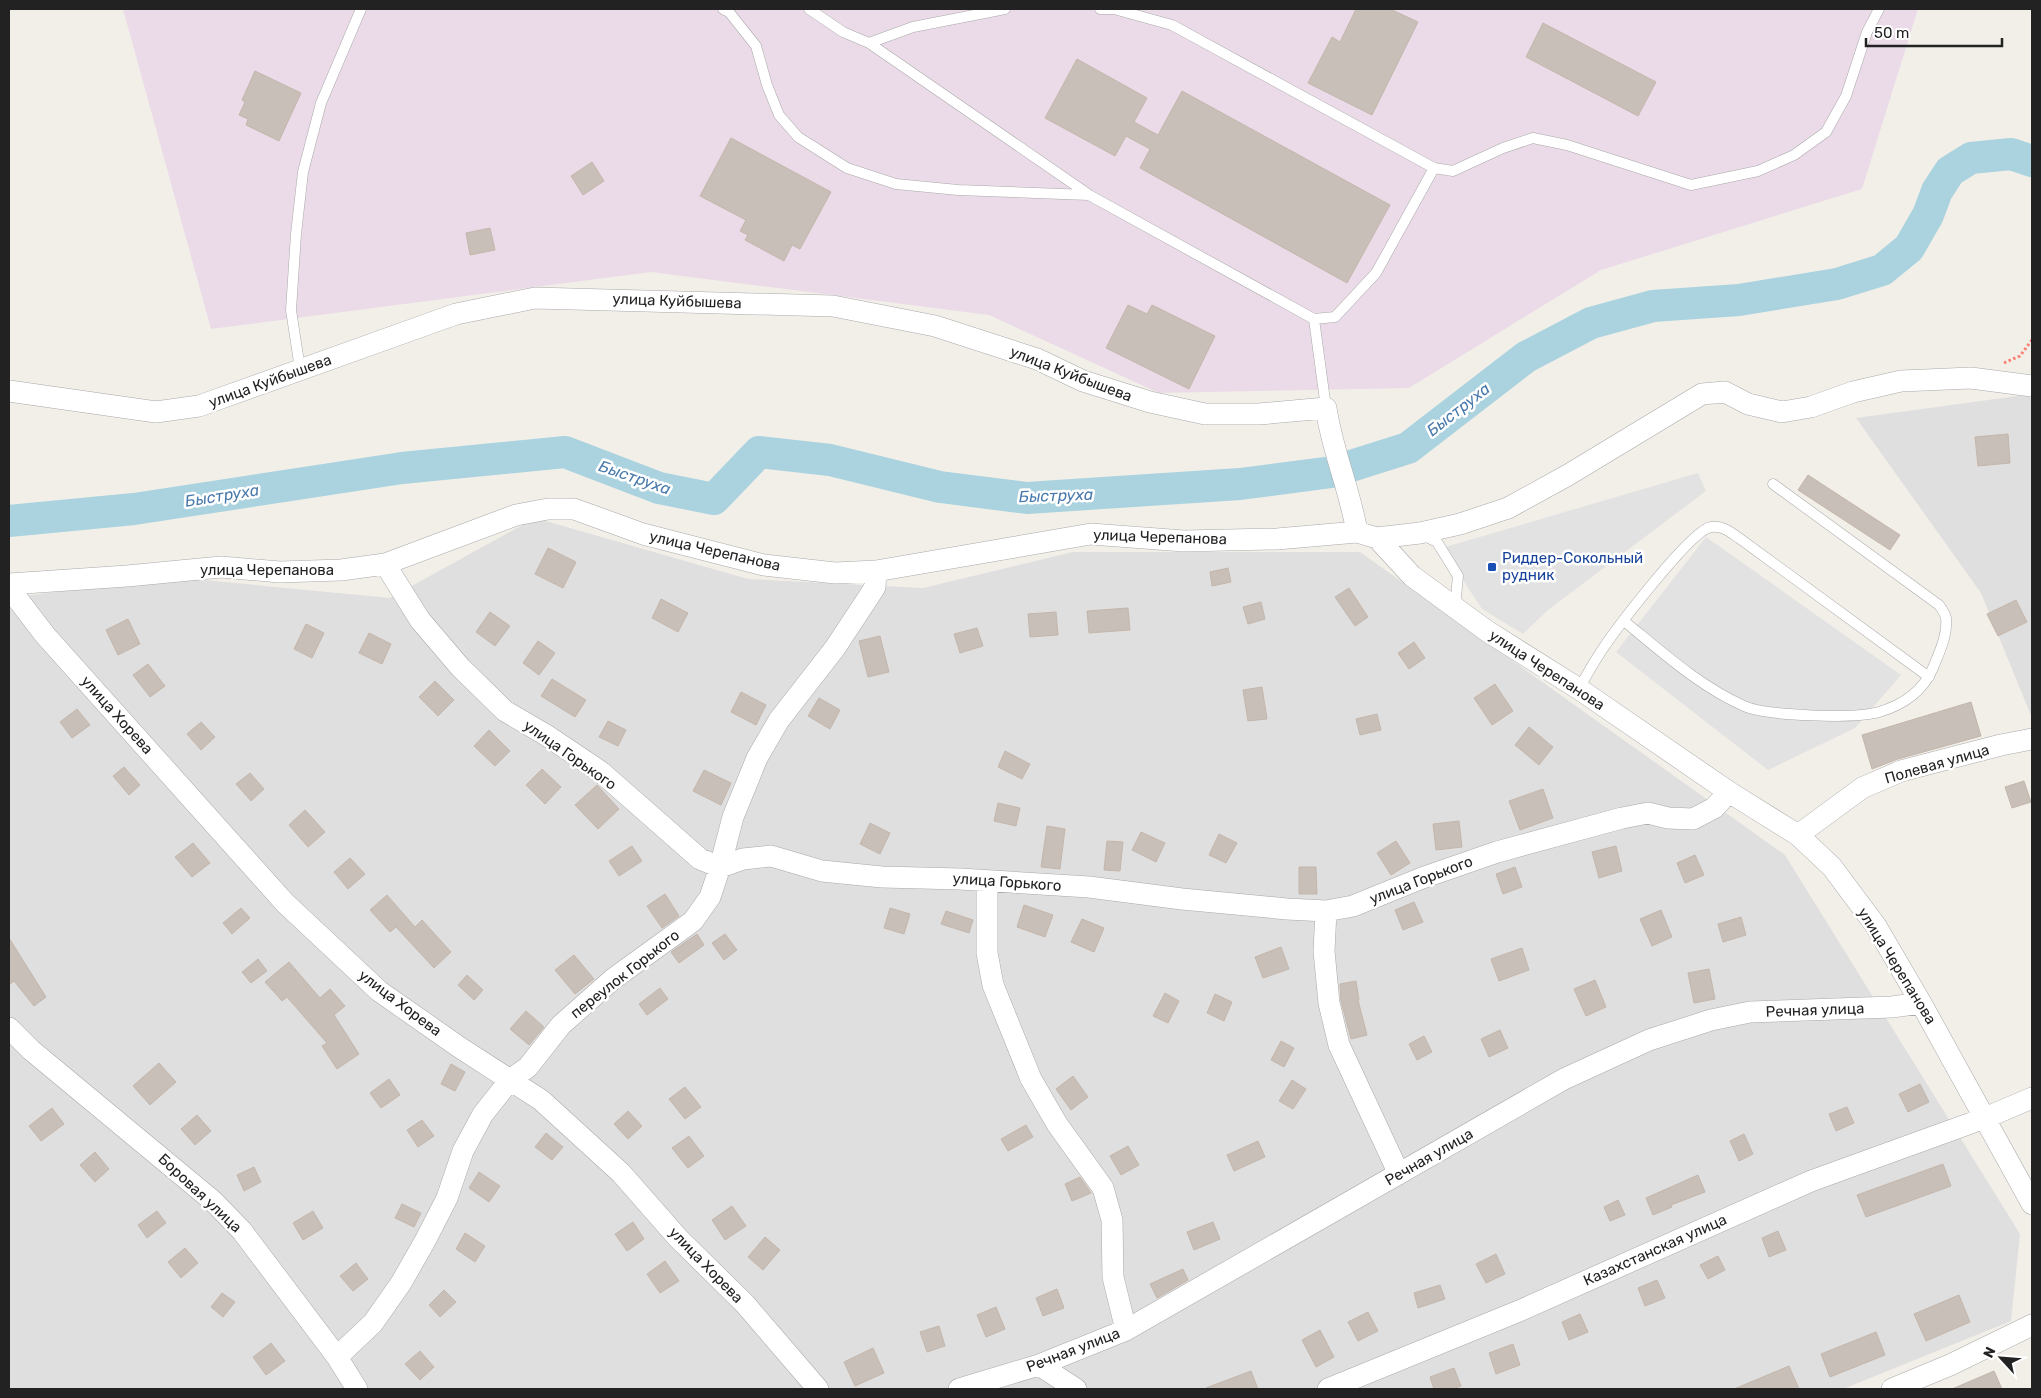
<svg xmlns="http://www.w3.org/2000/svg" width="2041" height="1398" viewBox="0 0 2041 1398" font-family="Rubik,sans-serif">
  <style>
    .residential { fill: #e0dfdf }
    .industrial { fill: #ebdbe8 }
    .parking { fill: #e2e2e2 }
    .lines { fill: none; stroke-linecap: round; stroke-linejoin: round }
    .river { stroke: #aad3df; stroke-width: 32 }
    .building { fill: #c7bfb8; stroke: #c4b6ab }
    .lane-casing { stroke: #a9a9a9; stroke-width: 11 }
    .street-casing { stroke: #a9a9a9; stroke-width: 22 }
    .path { stroke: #fa8072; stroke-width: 3; stroke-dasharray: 2.5 2.5; stroke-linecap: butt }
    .lane { stroke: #fff; stroke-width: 10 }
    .street { stroke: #fff; stroke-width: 21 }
    .transit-dot { fill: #1a4fb4; stroke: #fff; stroke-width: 2 }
    .labels { text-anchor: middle; stroke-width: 5; stroke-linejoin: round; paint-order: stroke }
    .street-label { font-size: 15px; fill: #222; stroke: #fff }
    .transit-label { font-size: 15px; fill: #164399; stroke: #fff; text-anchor: start }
    .water-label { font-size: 16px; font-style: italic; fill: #4a7aab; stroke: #fff }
  </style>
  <rect width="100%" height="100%" fill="#f2efe9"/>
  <!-- residential -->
  <path class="residential" d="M2032,394V718L1981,593L1856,418Z
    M535,518L748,579L923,588L1073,552H1360L1785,855L2020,1234L2011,1321L1843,1389H9V598L172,577L390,598Z"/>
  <!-- industrial -->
  <path class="industrial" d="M123,9H1918L1862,189L1601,270L1409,388L1159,393L989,315L651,272L211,329Z"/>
  <!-- parking -->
  <path class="parking" d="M1698,473L1706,491L1548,610L1523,634L1482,609L1442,548Z
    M1706,537L1901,675L1855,728L1768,770L1616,652Z"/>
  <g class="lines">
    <!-- river -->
    <path class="river" d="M9,521L134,509L402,468L565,452L659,488L714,499L759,452L830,460L940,487L1027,498L1240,484L1332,472L1408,448L1526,357L1591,323L1653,306L1739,300L1837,284L1882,270L1909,248L1928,215L1937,191L1950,171L1971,158L2011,154L2032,161"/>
  </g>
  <!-- building -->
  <path class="building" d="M1356,9H1390L1418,22L1372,115L1308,83L1332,37L1340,42Z
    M1543,23L1656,82L1638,116L1526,57Z
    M1077,59L1147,98L1134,122L1158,135L1182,91L1390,205L1347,283L1140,168L1150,149L1126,136L1115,156L1045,118Z
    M255,71L301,93L279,141L246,125L248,119L239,115L245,102L242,100Z
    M731,138L831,192L800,249L792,245L784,261L745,240L748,235L740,231L746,220L700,196Z
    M592,162L604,181L583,195L571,176Z
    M490,228L495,250L470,255L466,233Z
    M1128,305L1147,314L1152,305L1215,336L1189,389L1106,348Z
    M2008,434L2010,463L1978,466L1975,437Z
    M1808,475L1900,535L1890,550L1798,490Z
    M548,548L576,562L563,588L535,574Z
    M1228,568L1231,582L1212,586L1210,572Z
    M1349,588L1368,617L1355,626L1335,597Z
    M661,599L688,613L678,632L652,618Z
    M2016,600L2027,622L1998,636L1987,614Z
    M1261,602L1265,619L1248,624L1243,607Z
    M1128,608L1130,630L1089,633L1087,611Z
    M490,612L510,626L495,646L476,632Z
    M1056,612L1058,635L1030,637L1028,614Z
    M128,619L140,644L118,655L106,630Z
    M306,624L324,633L312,658L294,649Z
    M977,628L983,646L960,653L954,634Z
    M369,633L391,644L382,664L359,653Z
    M880,636L889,672L868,677L859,641Z
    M538,641L555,653L539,675L523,663Z
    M1414,642L1425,658L1409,669L1398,653Z
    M148,664L165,686L150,697L133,675Z
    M552,679L586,700L575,717L541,696Z
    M435,681L454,700L438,716L419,697Z
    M1495,684L1513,711L1492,725L1474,698Z
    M1262,687L1267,719L1248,721L1243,690Z
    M741,692L766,705L756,725L731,712Z
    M819,698L840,710L830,729L808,716Z
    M1971,702L1981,736L1898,759L1872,769L1862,735Z
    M77,709L90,725L72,738L60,722Z
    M1377,714L1381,730L1360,735L1356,719Z
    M608,721L626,730L618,746L599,737Z
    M201,722L215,737L201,750L187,734Z
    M1529,727L1553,747L1539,765L1515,745Z
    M489,730L510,751L495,766L474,746Z
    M1005,751L1030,764L1022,779L998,767Z
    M124,767L140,785L129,795L113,776Z
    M542,769L561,787L545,804L526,785Z
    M704,770L731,783L721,805L693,791Z
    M250,773L264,789L251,801L236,784Z
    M2024,781L2031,802L2012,808L2005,787Z
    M597,785L619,809L598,829L575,805Z
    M1543,789L1553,818L1520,830L1509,801Z
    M998,803L1020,808L1016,826L994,821Z
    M305,810L325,832L308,847L289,825Z
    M1459,821L1462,847L1436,850L1433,824Z
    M870,823L890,833L880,854L860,844Z
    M1047,826L1065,829L1060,869L1041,867Z
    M1141,832L1165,843L1156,862L1132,850Z
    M1219,834L1237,843L1226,863L1209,855Z
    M1107,841L1123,842L1120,871L1104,870Z
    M1396,841L1410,863L1391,875L1377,853Z
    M193,843L210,863L192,877L175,857Z
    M632,846L642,861L619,876L609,861Z
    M1616,846L1622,871L1599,878L1592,852Z
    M1695,855L1704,875L1685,883L1677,863Z
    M350,858L365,874L348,889L334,872Z
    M1299,867H1316L1317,894H1299Z
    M1515,867L1522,887L1503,894L1496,874Z
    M665,894L679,916L662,928L647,906Z
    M387,895L415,927L422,920L451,952L434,968L396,927L390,932L370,910Z
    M1414,902L1423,922L1403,930L1395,910Z
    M1024,905L1053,915L1045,937L1017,927Z
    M241,908L250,918L232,934L223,923Z
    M890,908L910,914L904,934L884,928Z
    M1661,910L1672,937L1652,946L1640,919Z
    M946,911L973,920L969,933L941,924Z
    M1741,917L1746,935L1723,942L1718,924Z
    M1082,919L1104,928L1094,952L1071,942Z
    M697,934L704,945L679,963L671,952Z
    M725,934L737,950L724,960L712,943Z
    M9,938L46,997L34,1006L14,981L9,985Z
    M1281,947L1289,969L1263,978L1255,957Z
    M1522,948L1529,970L1499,981L1491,959Z
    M574,955L594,979L575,994L555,970Z
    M258,959L267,971L251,983L242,972Z
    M289,962L320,998L330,989L345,1006L334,1015L359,1054L337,1069L322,1046L327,1043L287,997L282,1001L265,982Z
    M1709,969L1715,999L1694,1003L1688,973Z
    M467,975L483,990L474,1000L458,985Z
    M1595,980L1606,1007L1586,1016L1574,989Z
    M1356,981L1359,1000H1358L1367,1035L1351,1039L1341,1001L1340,984Z
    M660,988L668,999L647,1015L639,1004Z
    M1165,993L1179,1001L1168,1023L1153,1016Z
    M1215,994L1232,1002L1224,1021L1207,1013Z
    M526,1011L544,1027L529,1045L510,1029Z
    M1500,1030L1508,1048L1489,1057L1481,1039Z
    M1424,1036L1432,1052L1417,1060L1409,1044Z
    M1281,1041L1294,1048L1284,1067L1271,1060Z
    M159,1063L176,1082L150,1105L133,1086Z
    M451,1064L465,1072L455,1091L441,1084Z
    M1073,1076L1088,1097L1071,1110L1056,1089Z
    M389,1079L400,1095L381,1108L370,1093Z
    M1292,1080L1306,1089L1293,1109L1279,1101Z
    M1920,1084L1929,1102L1908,1112L1899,1094Z
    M685,1087L701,1107L685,1119L669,1099Z
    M1847,1107L1854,1123L1836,1131L1829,1114Z
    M52,1108L64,1124L41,1141L29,1126Z
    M628,1111L642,1126L628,1139L614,1124Z
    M197,1115L211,1131L195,1145L181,1129Z
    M422,1120L434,1136L418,1147L407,1130Z
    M1026,1125L1033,1137L1008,1151L1001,1139Z
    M546,1133L563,1147L552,1160L535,1147Z
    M1744,1134L1753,1154L1739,1161L1730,1141Z
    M689,1136L704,1156L688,1168L672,1148Z
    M1258,1141L1265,1157L1234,1171L1227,1155Z
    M1128,1146L1139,1165L1121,1175L1110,1156Z
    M95,1152L109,1169L95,1182L80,1165Z
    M1943,1164L1951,1186L1866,1217L1857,1195Z
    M254,1167L261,1182L244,1191L237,1175Z
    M479,1172L500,1186L489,1202L469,1188Z
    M1698,1175L1705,1192L1671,1205L1672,1207L1653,1215L1646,1198Z
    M1080,1177L1091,1193L1072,1201L1065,1184Z
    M1618,1200L1625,1215L1610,1221L1604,1207Z
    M402,1204L421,1213L414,1227L395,1218Z
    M732,1206L746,1226L725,1240L712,1220Z
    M157,1211L166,1223L147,1238L138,1225Z
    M313,1211L323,1228L303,1240L293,1223Z
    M633,1222L644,1239L627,1251L615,1234Z
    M1213,1222L1220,1239L1194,1250L1187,1232Z
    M1778,1231L1786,1250L1769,1257L1762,1238Z
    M465,1233L485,1246L475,1262L456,1249Z
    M765,1237L780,1250L763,1270L748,1257Z
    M185,1248L198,1263L181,1278L168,1262Z
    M1496,1254L1505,1274L1486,1283L1476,1264Z
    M1718,1256L1725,1270L1708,1279L1700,1265Z
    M665,1261L679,1281L660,1293L647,1274Z
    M356,1263L368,1279L353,1291L340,1276Z
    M1183,1269L1188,1280L1157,1298L1150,1284Z
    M1657,1280L1665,1298L1645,1306L1638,1288Z
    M1440,1285L1445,1299L1418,1308L1414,1293Z
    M1057,1289L1064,1308L1043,1316L1036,1298Z
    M444,1290L456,1302L440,1317L429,1305Z
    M222,1293L235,1302L223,1317L211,1307Z
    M1959,1295L1970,1322L1926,1341L1914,1314Z
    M996,1307L1005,1329L986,1337L977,1315Z
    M1368,1312L1378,1331L1358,1341L1348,1322Z
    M1580,1314L1588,1332L1569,1340L1562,1322Z
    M939,1326L945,1346L927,1352L920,1332Z
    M1320,1330L1334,1357L1316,1367L1302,1340Z
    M1876,1332L1885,1355L1830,1377L1821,1354Z
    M271,1343L285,1361L266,1375L253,1357Z
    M1513,1344L1520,1365L1496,1374L1489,1353Z
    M873,1348L884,1373L855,1386L844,1362Z
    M420,1351L434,1367L420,1380L405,1364Z
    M1789,1366L1799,1389H1734Z
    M1454,1368L1461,1386L1452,1389H1434L1430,1377Z
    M1251,1371L1258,1389H1206V1388Z
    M1994,1371L2002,1389H1952Z"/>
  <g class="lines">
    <defs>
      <path id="lane" d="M723,9L729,12L756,46L767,85L779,115L798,137L847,168L896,184L958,190L1089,195L1314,319L1335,317L1376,273L1434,168
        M809,9L843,32L869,43L913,27L1005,9
        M1100,9H1114L1172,25L1434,168L1453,171L1503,148L1533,138L1567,145L1691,185L1758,171L1794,155L1826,132L1846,96L1867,32L1879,9
        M869,43L1088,194
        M1314,319L1326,408
        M300,369L291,310L296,234L303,172L321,103L361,9
        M1423,535L1437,542L1458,576L1455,607
        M1624,621C1662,652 1699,686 1744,706C1766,716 1856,719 1879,712C1903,705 1923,691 1933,668C1939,653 1948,635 1946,618C1945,613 1941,608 1939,605L1773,484
        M1579,689C1586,676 1594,662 1602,650C1616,629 1691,530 1711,527C1722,525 1730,532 1739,538L1929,677"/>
      <path id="street" d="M9,391L156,412L199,406L456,314L535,298L833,306L935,326L1037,359L1083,381L1150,402L1205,414H1259L1326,408C1332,450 1350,490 1357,532
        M1377,538L1420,533L1460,524L1508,508L1568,475L1702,394L1725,392L1748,404L1782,412L1811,407L1853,392L1901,381L1971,378L2032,386
        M385,564L420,620L460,667L505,711L546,735L601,772L700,859L720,867L743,859L771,856L822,871L882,877L960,879L1089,887L1182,899L1287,909L1326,911L1353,906L1422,878L1497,852L1622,818L1648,813L1668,818L1693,819L1714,808L1729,792
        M9,584L127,576L221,567L280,572L341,570L385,564L516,515L548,509H574L643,534L764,565L835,573L876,571L1091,534L1184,541L1277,539L1357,532L1377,538L1412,576L1487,631L1579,689L1729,792L1798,835L1832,867L1876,926L1921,1003L2032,1204
        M9,588L45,635L285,903L379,991L459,1047L541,1100L621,1173L678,1238L745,1304L818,1389
        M1798,835L1862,788L1901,771L2001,745L2032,739
        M987,881V953L993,985L1031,1079L1057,1124L1103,1188L1112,1220L1113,1277L1126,1330
        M1326,911L1324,951L1329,1003L1339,1045L1399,1174
        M9,1028L31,1050L213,1201L242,1231L337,1357L357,1389
        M337,1357L373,1323L401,1283L425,1241L447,1198L463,1151L483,1114L510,1080L528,1067L561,1025L613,979L693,921L710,897L720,867L733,817L757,758L779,720L835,648L864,604L875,587L876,571
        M1039,1365L1076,1389
        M959,1389L1039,1365L1126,1330L1564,1079L1649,1040L1711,1020L1750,1012L1892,1007L1921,1003
        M1328,1389L1519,1311L1811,1181L1985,1118L2032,1098
        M1892,1389L1950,1365L2032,1325"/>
    </defs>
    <!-- lane casing -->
    <use href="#lane" class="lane-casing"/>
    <!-- street casing -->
    <use href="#street" class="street-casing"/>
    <!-- path -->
    <path class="path" d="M2004,363L2020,356L2032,340"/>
    <!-- lane -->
    <use href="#lane" class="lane"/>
    <!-- street -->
    <use href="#street" class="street"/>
  </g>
  <!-- markers -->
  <rect class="transit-dot" x="1487" y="562" width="10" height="10" rx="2.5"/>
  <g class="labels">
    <!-- street labels -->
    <g class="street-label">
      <text transform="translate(677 301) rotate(2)" y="5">улица Куйбышева</text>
      <text transform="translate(1071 374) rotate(21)" y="5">улица Куйбышева</text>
      <text transform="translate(270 381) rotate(-20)" y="5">улица Куйбышева</text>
      <text transform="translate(1160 537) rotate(2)" y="5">улица Черепанова</text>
      <text transform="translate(715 551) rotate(13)" y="5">улица Черепанова</text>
      <text x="267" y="575">улица Черепанова</text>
      <text transform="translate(1547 670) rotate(33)" y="5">улица Черепанова</text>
      <text transform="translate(117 715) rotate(48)" y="5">улица Хорева</text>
      <text transform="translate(570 755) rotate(35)" y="5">улица Горького</text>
      <text transform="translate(1937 764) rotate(-16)" y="5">Полевая улица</text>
      <text transform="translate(1421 880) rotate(-21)" y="5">улица Горького</text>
      <text transform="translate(1007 882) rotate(4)" y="5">улица Горького</text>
      <text transform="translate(1897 966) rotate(58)" y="5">улица Черепанова</text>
      <text transform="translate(625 974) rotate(-38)" y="5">переулок Горького</text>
      <text transform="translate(400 1003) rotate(37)" y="5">улица Хорева</text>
      <text transform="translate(1815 1010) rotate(-2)" y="5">Речная улица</text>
      <text transform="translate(1429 1157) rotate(-30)" y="5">Речная улица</text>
      <text transform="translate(200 1193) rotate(43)" y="5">Боровая улица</text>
      <text transform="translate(1655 1250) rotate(-24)" y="5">Казахстанская улица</text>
      <text transform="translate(706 1265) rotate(46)" y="5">улица Хорева</text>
      <text transform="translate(1073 1350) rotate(-21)" y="5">Речная улица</text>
    </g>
    <!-- transit labels -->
    <g class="transit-label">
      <text x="1502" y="563">Риддер-Сокольный<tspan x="1502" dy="17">рудник</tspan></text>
    </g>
    <!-- water labels -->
    <g class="water-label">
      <text transform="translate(1458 409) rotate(-38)" y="6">Быструха</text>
      <text transform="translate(635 477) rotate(19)" y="6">Быструха</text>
      <text transform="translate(222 495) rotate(-9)" y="6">Быструха</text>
      <text transform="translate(1056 495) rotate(-2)" y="6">Быструха</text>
    </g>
  </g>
  <!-- border -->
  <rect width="2041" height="1398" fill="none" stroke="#222222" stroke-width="20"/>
  <!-- north arrow -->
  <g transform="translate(2001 1358) rotate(296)" stroke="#ffffff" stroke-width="4" paint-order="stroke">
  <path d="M0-4L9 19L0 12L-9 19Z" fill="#222222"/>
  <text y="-8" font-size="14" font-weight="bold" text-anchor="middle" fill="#222222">N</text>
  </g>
  <!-- scale -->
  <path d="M1866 38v8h136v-8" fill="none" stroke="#222222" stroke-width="2.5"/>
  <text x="1874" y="38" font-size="15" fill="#222222" stroke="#ffffff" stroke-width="4" paint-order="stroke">50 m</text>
</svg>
